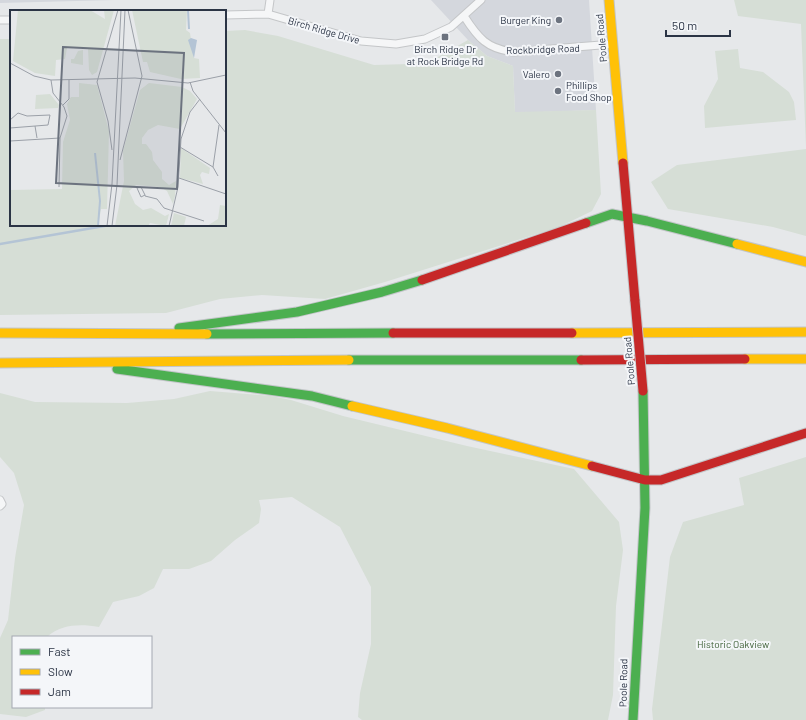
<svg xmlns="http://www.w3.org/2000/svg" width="806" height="720" viewBox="0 0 806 720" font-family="Barlow,sans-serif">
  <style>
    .built { fill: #d4d7dd }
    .green { fill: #d6ded6 }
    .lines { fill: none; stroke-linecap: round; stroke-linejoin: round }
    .stream { stroke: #b4c4d5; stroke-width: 2.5 }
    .street-casing { stroke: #c4c6c8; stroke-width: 9 }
    .fast-casing { stroke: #c2c5c8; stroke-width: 11 }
    .slow-casing { stroke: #c2c5c8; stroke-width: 11 }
    .jam-casing { stroke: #c2c5c8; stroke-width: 11 }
    .street { stroke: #f5f6f7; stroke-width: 7 }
    .fast { stroke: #4caf50; stroke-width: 9 }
    .slow { stroke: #ffc107; stroke-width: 9 }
    .jam { stroke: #c62828; stroke-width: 9 }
    .jam-bridge-casing { stroke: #c2c5c8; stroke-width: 11; stroke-linecap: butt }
    .jam-bridge { stroke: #c62828; stroke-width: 9 }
    .poi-dot { fill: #6c737f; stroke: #f4f6f9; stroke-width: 1.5 }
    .labels { text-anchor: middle; stroke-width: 4; stroke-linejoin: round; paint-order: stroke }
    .poi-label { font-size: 10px; fill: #2b3445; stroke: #f4f6f9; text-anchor: end }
    .street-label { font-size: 10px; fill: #2b3445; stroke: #f4f6f9 }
    .park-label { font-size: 10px; fill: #3f6138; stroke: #f4f6f9 }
    .inset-river { fill: none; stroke: #b4c4d5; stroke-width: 2 }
    .inset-road { fill: none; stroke: #9ba0a8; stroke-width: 1 }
    .view { fill: #6c737f; fill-opacity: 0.15; stroke: #6c737f; stroke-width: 2 }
    .inset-edge { fill: none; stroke: #2b3445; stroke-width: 2 }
  </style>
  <rect width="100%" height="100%" fill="#e6e8ea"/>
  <!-- built -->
  <path class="built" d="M0,0H115L0,3Z
    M431,0H589L596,110L515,113L513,66L487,56L468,40Z"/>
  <!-- green -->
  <path class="green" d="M734,0H806V147L801,24L738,16Z
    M245,30L278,36L374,65L409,64L438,57L468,40L487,56L513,66L515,112L596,110L601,194L592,211L559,227L385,282L325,299L262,295L220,299L166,313L0,315V39H11V225H225V31Z
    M738,49L740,68L763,72L789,92L794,102L796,120L705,128L704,106L718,79L715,51Z
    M806,149V236L773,227L668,209L651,182L677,165Z
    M210,391L271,396L291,400L343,416L467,446L574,469L619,522L623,550L616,606L613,695L608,720H362L358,717L360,693L371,644V587L340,527L292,497L259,500L261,509L259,523L235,540L211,561L189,569H163L154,588L139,596L113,602L99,627C80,624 62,624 47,637H13V707H45V710L26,717L0,714V638L8,620L15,558L24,505L14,473L0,457V393L35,402L127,403L174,399Z
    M806,457V720H653L652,709L670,557L683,522L744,505L739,478Z"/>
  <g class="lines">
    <!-- stream -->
    <path class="stream" d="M0,244L110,225"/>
    <defs>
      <path id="street" d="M268,14L270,0
        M225,15L268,14L361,41L396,44L425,39L451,27L481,0
        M464,16C478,38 487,49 514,52L613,44
        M0,20H11
        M0,500L2,504L0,506"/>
      <path id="fast" d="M586,223L612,214L647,221L737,244
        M179,328L297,312L382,292L422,280
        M207,334L393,333
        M349,360H581
        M117,369L312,396L352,406
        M633,720L645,508L643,391"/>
      <path id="slow" d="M609,0L623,163
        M737,244L806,262
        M0,333L207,334
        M572,333L806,332
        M745,359H806
        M0,363L349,360
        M352,406L447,428L592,466"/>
      <path id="jam" d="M623,163L635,301
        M422,280L586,223
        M393,333H572
        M581,360L745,359
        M592,466L645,480H661L806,433"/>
    </defs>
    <!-- street casing -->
    <use href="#street" class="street-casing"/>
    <!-- fast casing -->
    <use href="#fast" class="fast-casing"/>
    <!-- slow casing -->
    <use href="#slow" class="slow-casing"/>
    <!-- jam casing -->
    <use href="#jam" class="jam-casing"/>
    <!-- street -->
    <use href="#street" class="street"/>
    <!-- fast -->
    <use href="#fast" class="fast"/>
    <!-- slow -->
    <use href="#slow" class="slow"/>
    <!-- jam -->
    <use href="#jam" class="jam"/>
    <defs>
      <path id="jam-bridge" d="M635,301L643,391"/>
    </defs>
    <!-- jam-bridge casing -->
    <use href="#jam-bridge" class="jam-bridge-casing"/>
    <!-- jam-bridge -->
    <use href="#jam-bridge" class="jam-bridge"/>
  </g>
  <!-- markers -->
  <g class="poi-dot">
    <circle cx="559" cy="20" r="4"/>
    <rect x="441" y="33" width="8" height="8" rx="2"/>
    <circle cx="558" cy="74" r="4"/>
    <circle cx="558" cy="91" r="4"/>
  </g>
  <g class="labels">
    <!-- poi labels -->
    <g class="poi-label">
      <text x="551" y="24">Burger King</text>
      <text x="445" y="53" text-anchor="middle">Birch Ridge Dr<tspan x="445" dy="12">at Rock Bridge Rd</tspan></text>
      <text x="550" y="78">Valero</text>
      <text x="566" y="89" text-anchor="start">Phillips<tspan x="566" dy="12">Food Shop</tspan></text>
    </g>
    <!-- street labels -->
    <g class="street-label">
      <text transform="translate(324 30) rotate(16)" y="4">Birch Ridge Drive</text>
      <text transform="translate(601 38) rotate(-95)" y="4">Poole Road</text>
      <text transform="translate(543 49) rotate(-2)" y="4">Rockbridge Road</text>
      <text transform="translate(629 361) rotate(-95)" y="4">Poole Road</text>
      <text transform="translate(623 683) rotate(-89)" y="4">Poole Road</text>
    </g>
    <!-- park labels -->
    <g class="park-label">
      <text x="733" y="648">Historic Oakview</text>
    </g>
  </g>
  <!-- overview -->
  <g transform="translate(10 10)">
    <rect width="216" height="216" fill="#e6e8ea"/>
    <path d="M8,0H80L95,9L94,0H104L87,62L82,65L79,60L78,38H57L55,49L46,50L45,66L25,63L3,51ZM122,0H177L176,20L180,23L184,48L189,49L190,68L171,69L140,62L137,52H133ZM73,40V55L61,53V49H64L68,41ZM69,73L87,75L99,121L97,199H91L88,216H0V180L52,179L53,132L60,110L57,94L61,87H69ZM139,73L172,77L180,81L187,89L170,119L148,115L138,120L132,128V134H136L142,142L143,150L152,162V169L159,175L166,171L165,186L163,194L157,181L150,177L126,175L119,181L125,194L133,200L141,198L155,206L159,204L156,216L140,213L138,216H105L114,171L113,141L130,80ZM40,84L49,95L48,98L25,99L26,85ZM171,138L200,158L199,164L192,162L190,165L193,174L170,168ZM210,195L216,196V216H197L208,209ZM164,203L176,207L174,216H161Z" fill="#d6ded6"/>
    <path d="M181,28L187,30L184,48L178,30Z" fill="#b4c4d5"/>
    <path class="inset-river" d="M178,0L179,19M85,143L90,191L88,216"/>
    <path class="inset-road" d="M0,53L24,66L41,70L125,68L178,73L216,65M41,70L43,83L54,97L57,106L50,128L49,177M180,72L183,81L216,123M53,95L59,89V70M0,110L8,103L17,106L40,105L38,115L0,118M25,116L27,128M0,131L50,128M170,137L203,157M102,140L98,111L87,72L108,0M110,150L132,66L118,0M208,166L203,157L209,115M169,168L216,184M135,185L131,187L127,178L131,177L135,185V186L147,189L154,198L194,211M97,216L102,174L111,0M102,216L107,175L115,0M159,216L168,177L171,129L180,102L190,89"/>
    <path class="view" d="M53,37L174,43L167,179L46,173Z"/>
    <rect width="216" height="216" class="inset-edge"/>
  </g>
  <!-- legend -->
  <rect x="12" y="636" width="140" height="72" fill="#f4f6f9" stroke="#a4a8b1"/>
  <rect x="20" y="649" width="20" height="6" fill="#4caf50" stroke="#a4a8b1"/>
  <text x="48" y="656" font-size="12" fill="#2b3445">Fast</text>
  <rect x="20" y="669" width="20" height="6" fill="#ffc107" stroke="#a4a8b1"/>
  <text x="48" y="676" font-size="12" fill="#2b3445">Slow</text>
  <rect x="20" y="689" width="20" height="6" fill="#c62828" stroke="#a4a8b1"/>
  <text x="48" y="696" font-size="12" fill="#2b3445">Jam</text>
  <!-- scale -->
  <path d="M666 30v6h64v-6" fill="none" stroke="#2b3445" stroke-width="2"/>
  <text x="672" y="30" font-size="12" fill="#2b3445" stroke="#f4f6f9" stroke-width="3" paint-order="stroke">50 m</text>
</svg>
